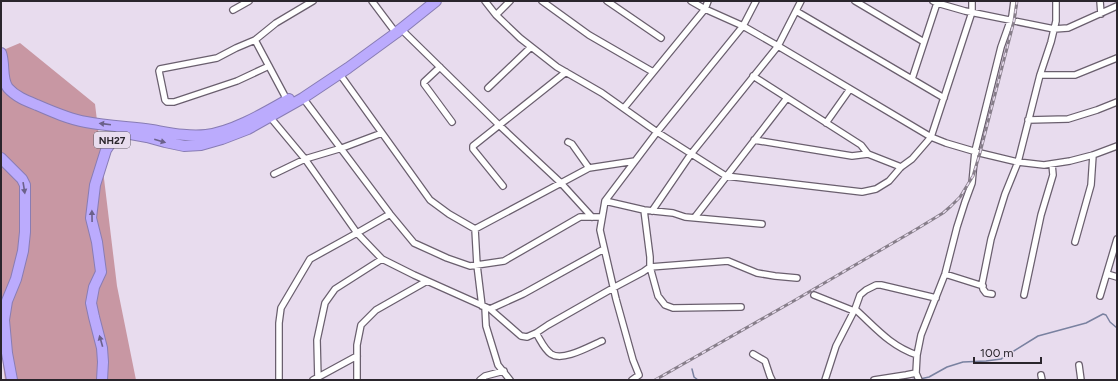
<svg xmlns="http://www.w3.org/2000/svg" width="1118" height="381" viewBox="0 0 1118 381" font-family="Figtree,sans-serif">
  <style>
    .forest { fill: #c897a3 }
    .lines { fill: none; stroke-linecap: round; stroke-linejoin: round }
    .stream { stroke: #7981a0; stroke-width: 1.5 }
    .street-casing { stroke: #6a5f6e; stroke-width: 8 }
    .highway-casing { stroke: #887cb4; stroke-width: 12 }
    .street { stroke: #fff; stroke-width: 5.5 }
    .highway { stroke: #bbabfd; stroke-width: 10 }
    .rail-casing { stroke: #877e8a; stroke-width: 3 }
    .rail { stroke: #e8dcee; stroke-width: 1.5; stroke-dasharray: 4.5; stroke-linecap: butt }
    .oneway { fill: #6b618a }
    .labels { text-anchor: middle; stroke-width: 3; stroke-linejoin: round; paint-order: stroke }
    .shield { fill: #e8dcee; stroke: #635c66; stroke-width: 1 }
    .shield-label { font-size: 10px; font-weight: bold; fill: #2a252c }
  </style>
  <rect width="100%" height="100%" fill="#e8dcee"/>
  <!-- forest -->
  <path class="forest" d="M20,43L95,104L117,286L136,380H5L1,349V248L2,229L1,227V51Z"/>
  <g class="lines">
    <!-- stream -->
    <path class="stream" d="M692,369L694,377L698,380
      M920,379L929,377L947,367L963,362L986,361L1001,359L1038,336L1086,323L1103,314L1106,315L1110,322L1117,328
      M910,380L916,379"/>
    <defs>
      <path id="street" d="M372,1L396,33
        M485,1L496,15L520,38L557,67L602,93L657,132L726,176L862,192L876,189L889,181L901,167L912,159L931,137L972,12V1
        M542,1L589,35L653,72
        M607,1L661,38
        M691,1L705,9L743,26L778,46L931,137L946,143L980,153L1018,162L1044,165L1070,161L1093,155L1117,146
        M855,1L924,42
        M933,1L937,3L965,11L1054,29L1068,28L1117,6
        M1100,1L1101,14
        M233,10L249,1
        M796,11L944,98
        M496,15L510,1
        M401,29L499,125L561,183L592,217
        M255,40L236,48L217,58L160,69L159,71L165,100L167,102H174L237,81L269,66
        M440,67L424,82V84L452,122
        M339,73L430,200L449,214L475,229L589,168L635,161
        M1040,75H1075L1117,58
        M753,76L861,145L868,154
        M912,79L937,3
        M488,88L531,47
        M303,98L390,214L414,243L447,258L470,266L504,261L580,217H601
        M287,100L255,40L276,23L313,1
        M624,108L705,9L708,1
        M270,117L305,159L357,233L382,259L414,275L490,309L521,336L527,337L536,333L548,325L613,288L643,272L650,267V257L644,210
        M1028,120L1068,119L1097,110L1117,102
        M826,123L850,89
        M754,140L852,156L868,154L901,167
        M568,142L572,144L589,168
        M274,174L305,159L342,148L382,133
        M503,186L473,149V146L566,72
        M605,201L644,210L673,213L685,217L762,224
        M652,211L691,154L778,46L801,1
        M695,217L787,98
        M475,229L477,265L482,306
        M1075,242L1091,185L1093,155
        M945,274L983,286
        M1107,274L1117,277
        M992,294L986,293L983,289L982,284L991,239L1005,194L1018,162L1040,75L1051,42L1056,21V1
        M814,295L854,311
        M1024,295L1041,215L1053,175L1052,164
        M1100,296L1117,239
        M485,307L486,326L498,365L510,380
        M741,307L673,308L665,305L658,296L650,267L728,261L757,273L775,276L797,278
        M490,309L523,294L604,249
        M855,309C875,327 890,346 917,355
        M536,333C541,341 544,349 551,354C563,362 590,346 602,341
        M753,354L765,361L770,376L772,380
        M1079,365L1081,380
        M1041,375L1042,380
        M279,380V323L281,308L310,259L357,233L390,214
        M313,380L357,356
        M318,380L317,340L325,303L335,289L382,259
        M357,380V345L361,325L376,310L427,281
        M480,380L485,376L504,371
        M632,380L639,375L633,360L616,299L600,230L605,201L657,132L743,26L756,1
        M825,380L836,346L855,309L860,295L866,290L876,285H881L936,298
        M874,380L906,375L916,373
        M919,380L916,373L917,355L921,335L945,274L957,227L965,202L972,183L975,151L1001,47L1012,16L1014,1"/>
      <path id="highway" d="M1,53C5,64 1,79 8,88C16,97 27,101 37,105C53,112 69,119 86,122C107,126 130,127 152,130C170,133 188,137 206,135C233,132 266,112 289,99
        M1,158L22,179L25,185V232L23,251L16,279L7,301L4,320L7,353L12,380
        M102,380L103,362L102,348L94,317L91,303L94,287L101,272L97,242L91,218L95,185L106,150L112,141L118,136L125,133L147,137L165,142L184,146L201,145L222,139L248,129L303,98L348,68L396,33L436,1"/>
    </defs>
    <!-- street casing -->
    <use href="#street" class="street-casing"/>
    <!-- highway casing -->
    <use href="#highway" class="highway-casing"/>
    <!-- street -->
    <use href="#street" class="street"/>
    <!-- highway -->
    <use href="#highway" class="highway"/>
    <defs>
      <path id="rail" d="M655,380L797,299L915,230L943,213L951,206L960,197L973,176L980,153L1014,21L1017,1"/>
    </defs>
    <!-- rail casing -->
    <use href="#rail" class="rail-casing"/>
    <!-- rail -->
    <use href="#rail" class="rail"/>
  </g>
  <!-- one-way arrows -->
  <defs><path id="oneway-solid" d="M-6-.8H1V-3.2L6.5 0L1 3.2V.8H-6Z"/></defs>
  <g class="oneway">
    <use href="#oneway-solid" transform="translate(105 124) rotate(-173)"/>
    <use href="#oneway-solid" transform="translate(160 141) rotate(16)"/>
    <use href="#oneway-solid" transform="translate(24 188) rotate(81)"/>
    <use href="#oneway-solid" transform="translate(92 216) rotate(-91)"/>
    <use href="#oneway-solid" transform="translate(101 341) rotate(-106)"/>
  </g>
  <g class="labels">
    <!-- shield labels -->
    <rect class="shield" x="94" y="132" width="36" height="16" rx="3"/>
    <g class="shield-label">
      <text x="112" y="144">NH27</text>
    </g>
  </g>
  <!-- border -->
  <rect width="1118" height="381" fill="none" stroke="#2a252c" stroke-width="4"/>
  <!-- scale -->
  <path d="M974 357v6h67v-6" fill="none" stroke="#2a252c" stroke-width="2"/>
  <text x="980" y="357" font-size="12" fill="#2a252c" stroke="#e8dcee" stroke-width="3" paint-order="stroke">100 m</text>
</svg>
